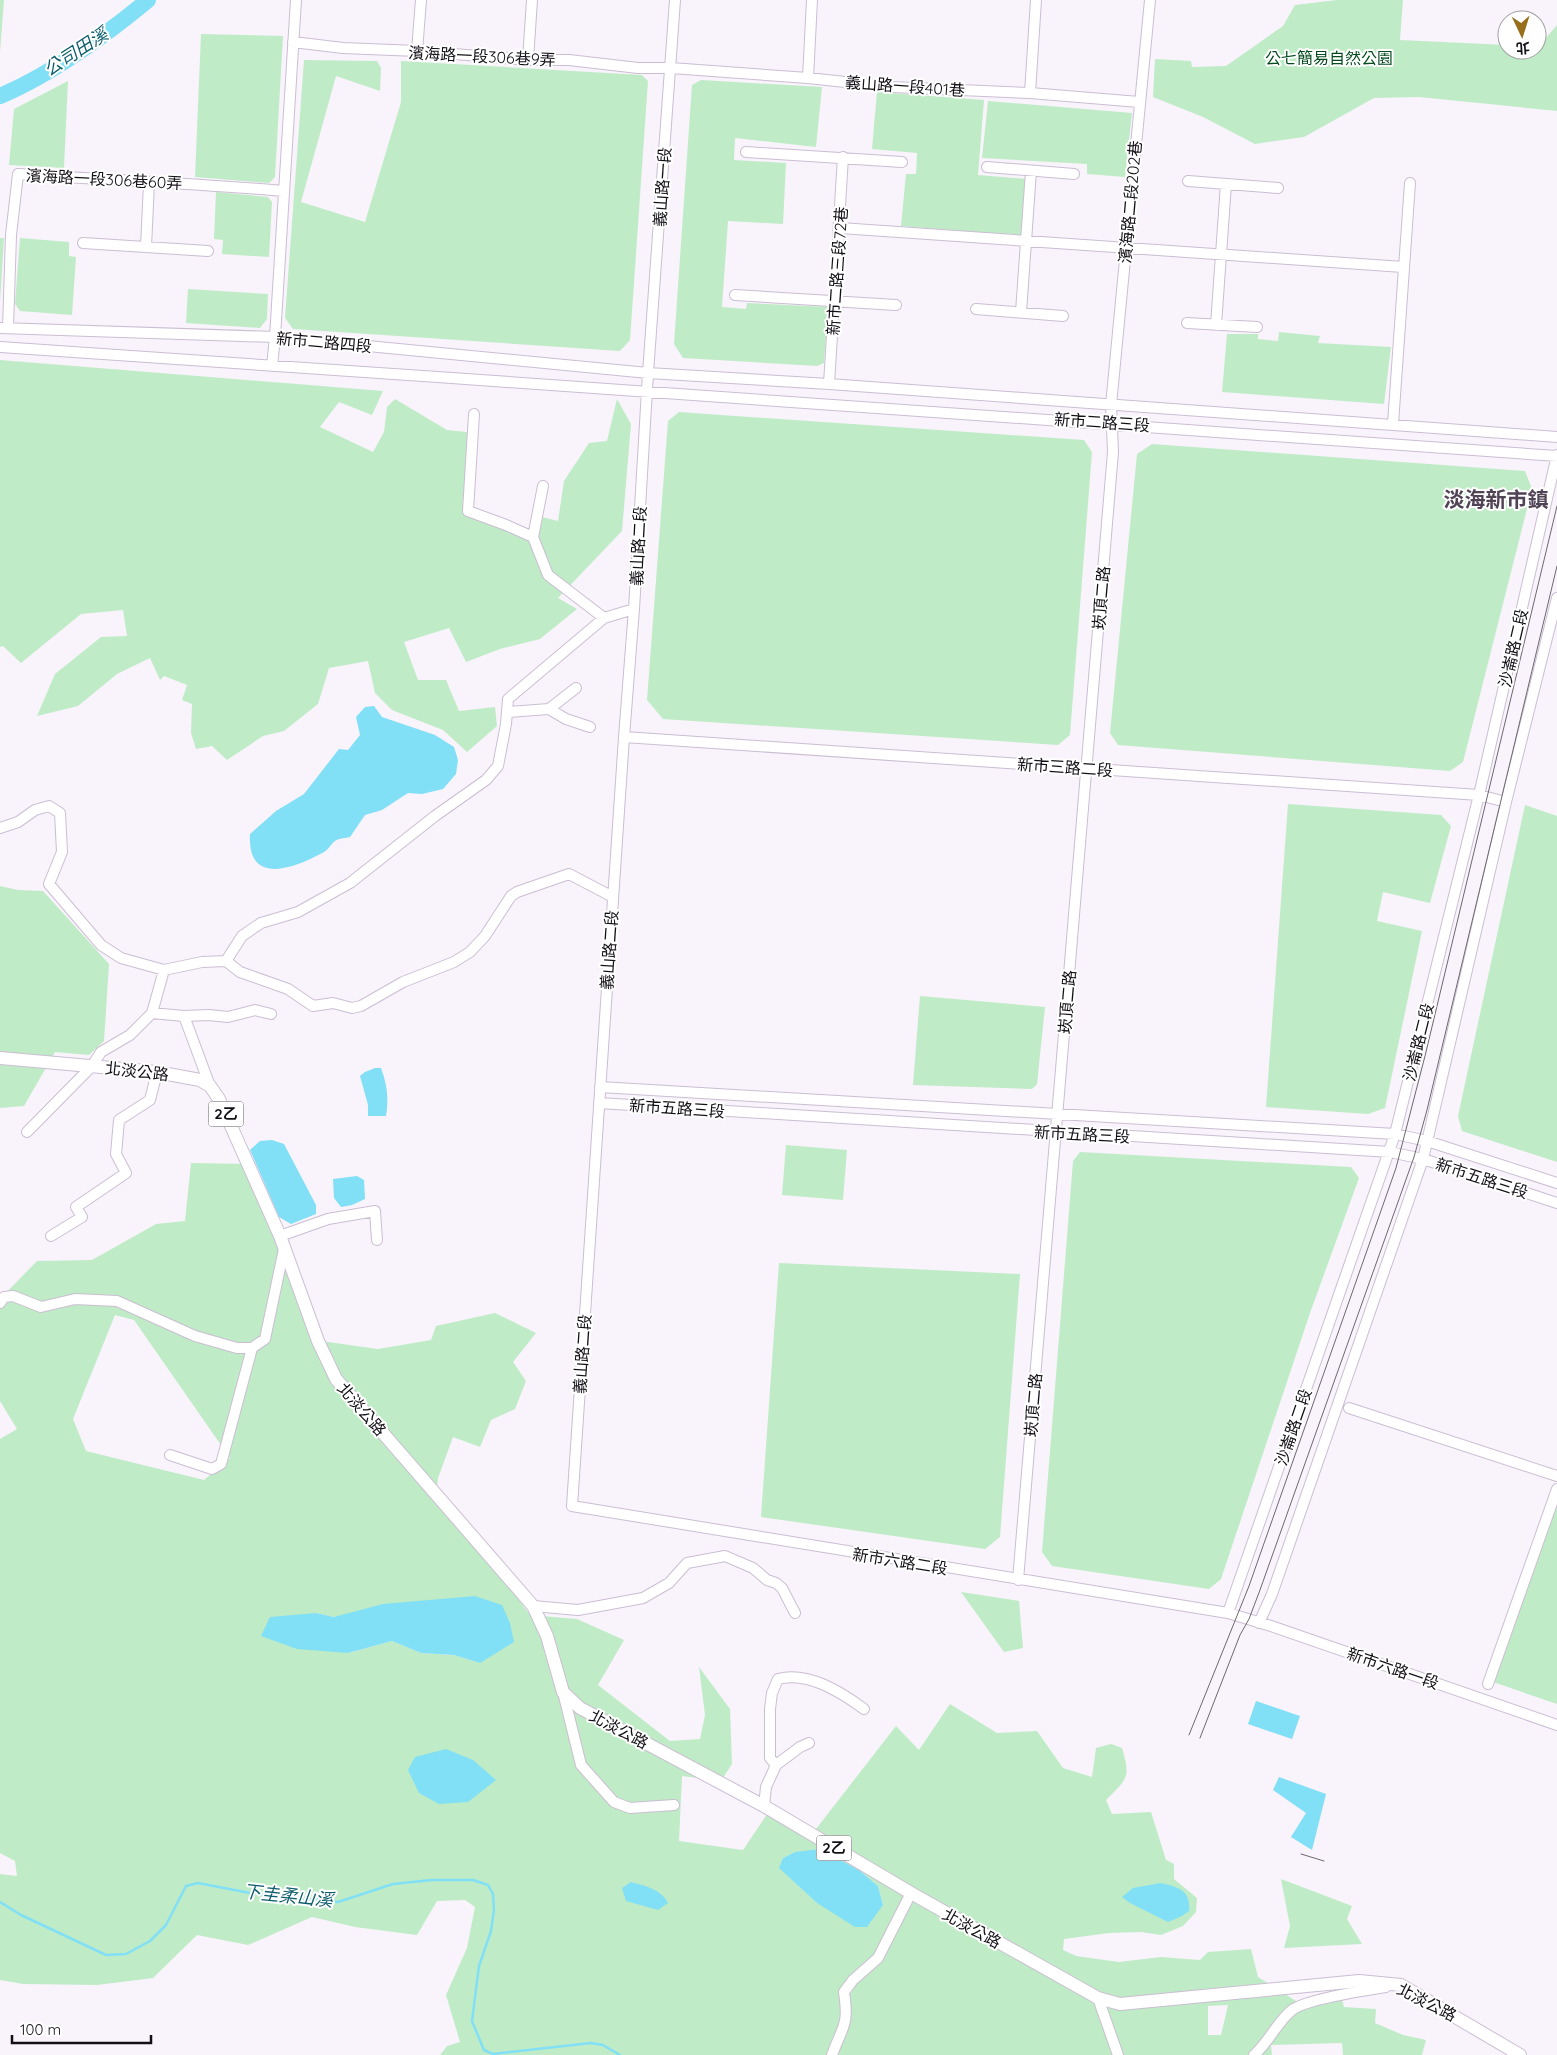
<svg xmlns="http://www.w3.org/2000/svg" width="1557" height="2055" viewBox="0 0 1557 2055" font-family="Quicksand,'Noto Sans TC',sans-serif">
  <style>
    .green { fill: #bfecc6; fill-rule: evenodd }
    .water { fill: #81dff6 }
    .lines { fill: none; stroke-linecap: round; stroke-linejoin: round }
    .stream { stroke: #81dff6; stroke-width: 2.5 }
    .river { stroke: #81dff6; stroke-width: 16 }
    .minor-casing { stroke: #cbbed3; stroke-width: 12 }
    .major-casing { stroke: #cbbed3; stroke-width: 14 }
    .minor { stroke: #fff; stroke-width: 10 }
    .major { stroke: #fff; stroke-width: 12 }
    .tram { stroke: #6d6870; stroke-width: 1 }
    .labels { text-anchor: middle; stroke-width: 4; stroke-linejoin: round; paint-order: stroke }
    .shield { fill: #fff; stroke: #5a575c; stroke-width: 1 }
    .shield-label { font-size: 15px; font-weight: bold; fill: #130f16 }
    .street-label { font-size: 16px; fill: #130f16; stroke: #fff }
    .park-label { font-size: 16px; fill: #044c1f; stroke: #fff }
    .water-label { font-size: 18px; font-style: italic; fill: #0d5d6d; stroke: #fff }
    .district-label { font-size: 21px; font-weight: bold; fill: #4f4355; stroke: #fff }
  </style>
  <rect width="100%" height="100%" fill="#f9f3fc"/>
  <!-- green -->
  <path class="green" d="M0,0H4L0,52Z
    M1337,0H1403L1400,40L1507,45V50H1537V41L1545,39L1557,25V111L1419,97L1374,98L1304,137L1255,144L1203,117L1153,97L1155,59L1191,61L1192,67L1226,66L1283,26L1295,5Z
    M201,34L283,36L275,177L269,183L195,177Z
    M304,60L377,61L381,68L380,91L336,76L301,202L365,222L401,102V61L642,75L648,81L630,340L620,351L293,329L285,318Z
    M701,80L822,87L816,147L735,138L734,160L786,163L783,224L728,221L722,307L746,309L747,303L828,307L824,363L817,366L683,358L674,344L692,85Z
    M68,81L64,168L9,165L14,109Z
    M877,92L984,100L978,175L1027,179L1022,236L901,226L906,174H916L917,153L872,149Z
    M988,101L1132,113L1125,177L1087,174V164L982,158Z
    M216,192L268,197L272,202L269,257L222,254L223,240L214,239Z
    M0,238H4L0,302Z
    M20,238L69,242V256L76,257L72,315L20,311L15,304Z
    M188,289L268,294L267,319L260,328L186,323Z
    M1279,332L1320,336L1318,343L1391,347L1384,404L1222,392L1227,334H1258V339L1278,341Z
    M0,360L383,391L372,415L339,402L320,427L373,452L384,432L387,407L395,399L447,430L476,433L464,512L527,536L542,517L558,521L564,481L589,443L607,441L617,399L631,424L622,531L558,598L577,609L540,639L500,649L466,662L449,628L404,642L418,680H446L459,711L495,707L497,726L467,752L443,730L392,710L375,693L368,661L329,668L318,704L284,731L263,736L227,760L212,746L196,749L191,733L192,704L182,700L187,685L164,676L160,680L150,658L117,674L78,706L37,716L55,674L101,637L127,636L123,610L81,614L21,663L3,646L0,647Z
    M679,412L1084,440L1092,452L1070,735L1058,745L663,719L647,700L668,421Z
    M1152,444L1525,471L1532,489L1463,762L1450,771L1118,745L1110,733L1137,454Z
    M1288,804L1441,815L1451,826L1430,903L1383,892L1377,921L1422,931L1385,1108L1368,1114L1266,1107Z
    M1525,805L1557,816V1162L1462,1131L1458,1116Z
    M0,886L18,890L43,891L109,964L104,1041L89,1055L55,1052L24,1106L0,1108Z
    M920,996L1045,1007L1037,1084L1032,1089L913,1085Z
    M786,1145L847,1150L843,1200L782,1195Z
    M1080,1152L1351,1167L1359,1178L1310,1313L1221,1579L1209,1589L1052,1566L1042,1552L1073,1161Z
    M191,1163L251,1164L321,1341L378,1349L431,1340L436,1326L495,1313L536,1333L513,1362L526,1381L515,1409L491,1420L480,1447L453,1437L438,1478L436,1500L501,1576L530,1615L577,1619L624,1640L598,1685L670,1741L700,1739L705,1715L699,1667L730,1709L732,1764L721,1781L682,1776L679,1841L743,1850L774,1804L816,1829L896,1726L919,1750L950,1704L997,1733L1037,1731L1063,1768L1092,1777L1096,1748L1111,1744L1122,1748C1131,1778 1127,1779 1106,1800L1112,1814L1151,1812L1166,1860L1174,1864V1879L1197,1898L1196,1912L1183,1926L1161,1935L1141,1932L1109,1933L1064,1939L1063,1950L1076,1956L1119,1962L1161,1957L1200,1960L1208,1952L1251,1949L1258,1977L1296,2001L1342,1999L1344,2007L1376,2009L1375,2023L1403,2035L1426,2040L1422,2055H1343L1342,2043L1271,2045L1272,2055H440L447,2046L460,2042L446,1995L467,1948L475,1907L465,1900L437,1901L417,1935L355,1927L312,1917L248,1945L197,1935L153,1978L97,1985L23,1984L0,1980V1874L17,1876L15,1861L0,1853V1439L17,1429L0,1401V1299L37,1261L92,1260L156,1224L185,1221ZM115,1315L134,1320L230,1458L204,1480L86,1451L73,1419ZM475,1596L480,1663L454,1655L421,1653L392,1641L348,1653L316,1613L334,1617ZM795,1852L860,1871L878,1886L883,1905L833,1911L817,1903L780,1868L783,1858ZM1228,2005L1221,2035H1208V2006Z
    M779,1263L1020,1274L1000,1537L985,1549L761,1517Z
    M1557,1499V1704L1493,1682Z
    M961,1592L1019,1601L1023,1648L1004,1652Z
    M1281,1879L1352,1906L1347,1919L1362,1944L1284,1948L1290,1926Z"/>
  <!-- water -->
  <path class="water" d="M374,706L382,717L435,735L454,747L458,760L456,774L443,789L422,794L408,793L382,810L365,815L350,837C346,838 339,838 335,841C331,844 329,849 324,852C295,868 247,887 250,834L276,811L304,794L339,749L348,750L360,735L356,717L365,707Z
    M375,1068H381C387,1084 389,1098 386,1116H368V1105L360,1076L365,1072Z
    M272,1140L284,1144L316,1205V1214L291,1224L279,1217L250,1150L260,1141Z
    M357,1176L364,1180L365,1199L352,1205L341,1207L334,1198L333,1179Z
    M475,1596L502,1605L510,1623L514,1642L480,1663L454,1655L421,1653L392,1641L348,1653L297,1649L261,1636L270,1617L316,1613L334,1617L383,1604Z
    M1256,1701L1300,1716L1292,1739L1248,1724Z
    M446,1749L473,1760L496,1780L468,1802L439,1804L419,1793L408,1770L415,1757Z
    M1279,1777L1326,1794L1312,1850L1291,1837L1306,1813L1273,1790Z
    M820,1849L860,1871L878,1886L883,1905L867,1927H855L817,1903L779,1868L783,1858L795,1852Z
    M631,1882C645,1886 661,1889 668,1903L658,1910L626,1901L622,1888Z
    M1161,1883C1178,1887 1191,1890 1189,1911L1182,1916L1168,1922L1130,1903L1122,1897L1133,1888Z"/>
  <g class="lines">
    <!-- stream -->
    <path class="stream" d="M0,1902L21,1915L106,1955L126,1954L150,1941L166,1925L186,1886L198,1883L250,1893L338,1902L393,1884L432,1880H473L488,1885L493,1894L494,1910L491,1931L479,1966L472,2021L484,2050L493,2054L591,2043L603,2045L620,2055"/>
    <!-- river -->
    <path class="river" d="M0,96C50,75 106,35 148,0"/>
    <defs>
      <path id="minor" d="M675,0L648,373L634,609L624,737L572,1506L1228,1613L1271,1626L1557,1725
        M293,42L343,48L417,51L528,60H569L638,68H671L808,78L892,87L1030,93L1139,102
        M417,51L421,0
        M528,60L532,0
        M808,78L812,0
        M1030,93L1036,0
        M746,152L902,162
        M987,167L1074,174
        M1188,181L1278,188
        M840,228L1403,267
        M83,243L208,251
        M146,247L149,183
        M735,295L896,305
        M976,309L1063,316
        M1021,312L1031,171
        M1187,323L1257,327
        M1216,325L1226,184
        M0,328L275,337L648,373L829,384L1557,437
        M8,328L11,235L18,174C106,180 195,183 283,191
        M0,347C519,383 1038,417 1557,456
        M272,366L275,337L296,0
        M829,384L843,157
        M474,414L468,511L506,525L533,537
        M1393,424L1410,183
        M543,486L533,537L548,575L604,618
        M549,709L576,688
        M508,712L549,709L566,719L590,727
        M624,737L1479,795L1506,802
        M0,828L18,822L35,810L49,806L60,813L62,852L49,884L101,945L121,958L164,970L202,962L226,961L240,972L288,989L313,1006L333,1003L352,1008L361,1006L403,982L454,962L470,952L485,936L511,896L517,892L569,874L613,897
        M226,961L242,936L261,923L298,912L350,883L435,816L486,780L498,766L506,724L508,699L604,618L634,609
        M152,1013L164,970
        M184,1016L209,1015L228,1017L255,1010L271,1014
        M600,1087L1395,1134L1427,1141L1557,1183
        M599,1103L1390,1152L1423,1159L1557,1203
        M27,1132L92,1066L101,1052L130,1035L152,1013L184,1016L210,1086
        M51,1236L82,1217L76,1207L126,1173L116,1154L119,1120L150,1100L157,1072
        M280,1236L328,1219L375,1211L377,1240
        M0,1303L4,1297L13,1296L41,1307L75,1299L117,1301L195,1336L237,1348H252L265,1339L284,1249
        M1349,1408L1557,1476
        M170,1455L212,1469L221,1464L252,1348
        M1018,1580L1113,452L1111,405L1150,0
        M533,1606L578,1610L643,1598L669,1583L687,1563L725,1556L753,1568L767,1580L776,1583L782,1588L795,1613
        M1228,1613L1395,1134L1479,795L1557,455
        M1259,1623L1272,1594L1423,1159L1506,802L1557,598
        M1488,1684L1557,1489
        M563,1692L581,1765L614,1802L630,1808L674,1805
        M776,1765L800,1747L809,1743
        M764,1806L766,1787L776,1765L770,1758V1709L772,1693L778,1679C808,1671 841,1692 864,1709
        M1098,1998L1118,2055
        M832,2055C843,2025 849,2026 844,1992L853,1980L878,1958L911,1893
        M1254,2055C1269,2042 1277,2022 1292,2010C1306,1999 1367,1990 1386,1987"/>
      <path id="major" d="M0,1058L157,1072L200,1080L210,1086L219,1099L280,1236L318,1341L336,1379L533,1606L547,1636L563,1692L580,1708L764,1806L911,1893L1098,1998L1120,2004L1359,1981L1401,1985L1520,2055"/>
    </defs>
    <!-- minor casing -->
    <use href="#minor" class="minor-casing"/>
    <!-- major casing -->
    <use href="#major" class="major-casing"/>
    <!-- minor -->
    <use href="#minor" class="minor"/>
    <!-- major -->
    <use href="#major" class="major"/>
    <!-- tram -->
    <path class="tram" d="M1189,1735L1249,1586L1396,1168L1425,1056L1557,506
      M1200,1738L1240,1635L1249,1619L1260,1590L1414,1157L1427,1110L1557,566
      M1301,1854L1324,1861"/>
  </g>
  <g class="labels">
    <!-- shield labels -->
    <g class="shield">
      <rect x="208.5" y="1101.5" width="35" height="25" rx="4"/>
      <rect x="816.5" y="1835.5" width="35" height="25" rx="4"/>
    </g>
    <g class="shield-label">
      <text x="226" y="1119">2乙</text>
      <text x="834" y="1853">2乙</text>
    </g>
    <!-- street labels -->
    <g class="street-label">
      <text transform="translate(482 56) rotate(3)" y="6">濱海路一段306巷9弄</text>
      <text transform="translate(905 86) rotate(4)" y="6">義山路一段401巷</text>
      <text transform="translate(104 179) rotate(3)" y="6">濱海路一段306巷60弄</text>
      <text transform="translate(662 187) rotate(-86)" y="6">義山路一段</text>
      <text transform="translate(1130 202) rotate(-85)" y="6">濱海路二段202巷</text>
      <text transform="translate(837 271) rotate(-86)" y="6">新市二路三段72巷</text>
      <text transform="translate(324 342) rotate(5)" y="6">新市二路四段</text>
      <text transform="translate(1102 422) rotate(4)" y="6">新市二路三段</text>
      <text transform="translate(638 546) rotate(-87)" y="6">義山路二段</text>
      <text transform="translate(1101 598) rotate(-85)" y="6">崁頂二路</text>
      <text transform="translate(1513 648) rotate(-77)" y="6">沙崙路二段</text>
      <text transform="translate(1065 767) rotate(4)" y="6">新市三路二段</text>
      <text transform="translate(609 950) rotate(-86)" y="6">義山路二段</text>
      <text transform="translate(1067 1002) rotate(-85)" y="6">崁頂二路</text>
      <text transform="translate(1418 1042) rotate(-76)" y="6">沙崙路二段</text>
      <text transform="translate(137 1071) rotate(6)" y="6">北淡公路</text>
      <text transform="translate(677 1108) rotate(4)" y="6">新市五路三段</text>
      <text transform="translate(1082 1134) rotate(3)" y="6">新市五路三段</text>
      <text transform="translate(1482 1178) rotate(18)" y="6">新市五路三段</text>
      <text transform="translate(582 1354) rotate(-86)" y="6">義山路二段</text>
      <text transform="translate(1033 1405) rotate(-85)" y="6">崁頂二路</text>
      <text transform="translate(362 1409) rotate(49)" y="6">北淡公路</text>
      <text transform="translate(1293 1427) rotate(-71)" y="6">沙崙路二段</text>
      <text transform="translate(900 1561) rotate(9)" y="6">新市六路二段</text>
      <text transform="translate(1393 1668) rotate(19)" y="6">新市六路一段</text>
      <text transform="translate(619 1729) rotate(28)" y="6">北淡公路</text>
      <text transform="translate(972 1928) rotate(29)" y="6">北淡公路</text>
      <text transform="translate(1427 2002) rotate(27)" y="6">北淡公路</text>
    </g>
    <!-- park labels -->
    <g class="park-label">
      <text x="1329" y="64">公七簡易自然公園</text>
    </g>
    <!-- water labels -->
    <g class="water-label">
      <text transform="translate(76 52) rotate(-33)" y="6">公司田溪</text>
      <text transform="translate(288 1896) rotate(6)" y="6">下圭柔山溪</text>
    </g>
    <!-- district labels -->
    <g class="district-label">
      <text x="1496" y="507">淡海新市鎮</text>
    </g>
  </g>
  <!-- north arrow -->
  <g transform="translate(1522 35) rotate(176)"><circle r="24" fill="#ffffff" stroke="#a19fa2"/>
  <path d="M0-4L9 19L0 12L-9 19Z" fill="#976e1a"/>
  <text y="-8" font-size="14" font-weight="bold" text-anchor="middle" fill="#130f16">北</text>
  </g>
  <!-- scale -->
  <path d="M12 2035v8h139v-8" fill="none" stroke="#130f16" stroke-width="2.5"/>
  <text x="20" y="2035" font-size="15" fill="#130f16" stroke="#ffffff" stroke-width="4" paint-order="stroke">100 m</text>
</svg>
